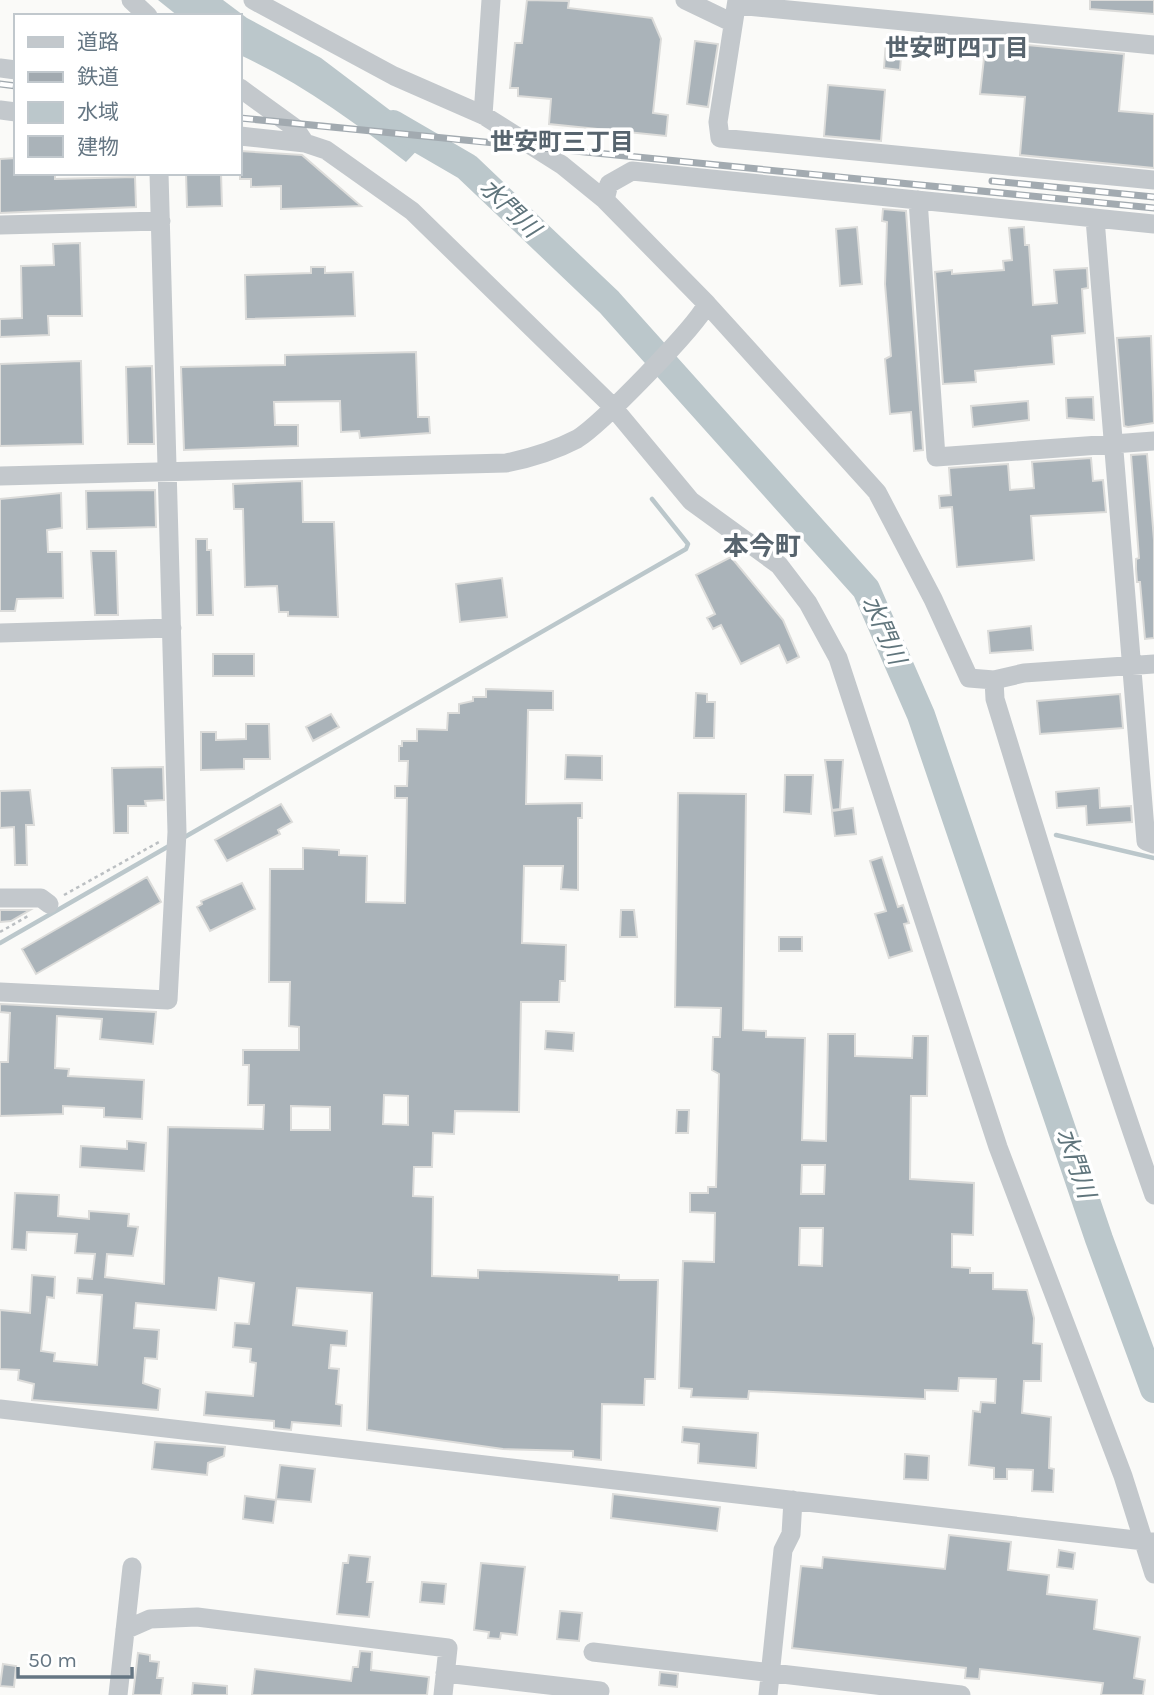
<svg xmlns="http://www.w3.org/2000/svg" width="1154" height="1695" viewBox="0 0 1154 1695" font-family="Karla,'Noto Sans JP',sans-serif">
  <style>
    .water { fill: #bbc7cb }
    .lines { fill: none; stroke-linecap: round; stroke-linejoin: round }
    .stream { stroke: #bbc7cb; stroke-width: 4.5 }
    .river { stroke: #bbc7cb; stroke-width: 28 }
    .building { fill: #aab3b9; stroke: #dcdcda; stroke-width: 2; fill-rule: evenodd }
    .path { stroke: #bbbfc2; stroke-width: 2.5; stroke-dasharray: 3.5 3.5; stroke-linecap: butt }
    .minor { stroke: #c3c8cc; stroke-width: 19 }
    .rail-casing { stroke: #a2aab0; stroke-width: 7 }
    .rail { stroke: #fff; stroke-width: 4.5; stroke-dasharray: 13; stroke-linecap: butt }
    .labels { text-anchor: middle; stroke-width: 7; stroke-linejoin: round; paint-order: stroke }
    .neighbourhood-label { font-size: 24px; font-weight: bold; fill: #57646e; stroke: #fff }
    .water-label { font-size: 24px; font-style: italic; fill: #60757c; stroke: #fff }
    .quarter-label { font-size: 26px; font-weight: bold; fill: #57646e; stroke: #fff }
  </style>
  <rect width="100%" height="100%" fill="#fafaf8"/>
  <!-- water -->
  <path class="water" d="M158,0H223L247,18L321,58L428,139L406,162C353,121 301,83 240,55V16H178Z"/>
  <g class="lines">
    <!-- stream -->
    <path class="stream" d="M1056,835L1154,858
      M183,838L686,549L688,544L652,499
      M0,943L169,846"/>
    <!-- river -->
    <path class="river" d="M393,124L467,167L609,302L866,589L921,715L1099,1239L1154,1389"/>
  </g>
  <!-- building -->
  <path class="building" d="M527,0L569,1L568,8L652,18L661,39L653,113L668,115L666,136L549,124L551,99L518,96V88H510L515,43H522Z
    M1090,0H1154V14L1090,9Z
    M974,40L1124,54L1119,111L1154,114V168L1020,155L1025,97L980,94L984,58L972,57Z
    M695,41L718,44L708,107L687,104Z
    M886,42L902,43L900,70L884,68Z
    M828,85L885,90L881,141L824,136Z
    M240,151L302,155L361,206L281,209V186L251,187V179H240Z
    M16,158V173H55V179L135,177L136,207L0,213V159Z
    M186,173H221L222,206L187,207Z
    M883,209L906,211L923,450L914,451L911,412L890,414L885,359L891,356L885,284L887,222L882,221Z
    M857,227L862,284L840,286L836,229Z
    M1024,227L1025,245H1029L1033,305L1057,303L1054,270L1087,268L1088,288L1082,289L1085,333L1052,336L1054,364L975,371L976,382L943,384L935,272L952,270V274L1004,270L1003,261L1012,260L1009,228Z
    M80,243L82,316H48L49,335L0,337V319L22,318L21,266L54,265L53,244Z
    M311,267H325V273L353,272L355,316L246,319L245,275L311,273Z
    M1151,336L1154,423L1128,427L1124,426L1117,338Z
    M416,352L418,417H429L430,433L360,438L359,431L341,432L340,401L274,402L275,425H298V446L184,450L181,367L285,365V355Z
    M81,361L83,444L0,446V364Z
    M152,366L154,444H128L126,367Z
    M1093,397L1094,420L1067,418L1066,398Z
    M1028,401L1029,420L973,427L971,406Z
    M1147,454L1154,540V638L1145,639L1140,582H1137L1136,569V559L1139,558L1131,455Z
    M1091,458L1093,481L1103,480L1106,512L1031,516L1034,560L957,567L952,507L940,508L939,496L951,495L949,468L1008,464L1010,490L1034,488L1032,462Z
    M302,481L303,522H334L338,617L288,616V612H279L277,586L245,587L243,509H234L233,484Z
    M155,490L156,527L87,529L86,491Z
    M61,493L62,528L47,530L48,552H62L63,598L17,599L15,611H0V499Z
    M196,539H207V550H211L213,615H197Z
    M91,551H116L118,615H95Z
    M731,557L783,620L799,657L787,663L779,645L741,664L721,625L713,629L707,618L715,614L696,575Z
    M502,578L507,617L460,622L456,584Z
    M1031,626L1033,650L990,653L988,631Z
    M213,654H254V676H213Z
    M486,689L553,691V710H528L526,804L582,803V818H578V890L561,889L563,866H524L522,943L566,945L565,981H560L559,1002H521L519,1112L455,1111L454,1134L433,1133L432,1167H414L413,1196L433,1197L432,1276L478,1278V1270L619,1275V1280H658L655,1379H645L644,1405L602,1404L601,1460L573,1457V1451L503,1449L367,1430L372,1293L297,1288L293,1325L347,1331L346,1346L331,1345L329,1368L339,1369L336,1404L342,1405L341,1426L292,1422L291,1430L274,1428V1421L204,1415L206,1392L253,1396L256,1363L250,1362L251,1349L233,1347L235,1323L249,1324L254,1283L219,1278L216,1310L136,1303L134,1328L159,1330L157,1359L145,1358L143,1383L160,1389L158,1410L32,1400L34,1384L18,1380L19,1370L0,1369V1310L30,1313L32,1275L55,1277L54,1298L47,1297L41,1351L55,1353L54,1361L97,1365L102,1295L77,1293L78,1278L92,1279L95,1254L75,1253L77,1234L27,1232L26,1250L12,1249L15,1193L59,1195L58,1216L89,1219V1211L129,1214L128,1226L138,1227L133,1256L107,1254L105,1277L164,1284L168,1127L263,1129L264,1105H248L249,1065H243V1050H299V1027L289,1026L290,982H269L270,869H303V848L339,850V855L367,856L366,902L405,903L407,798H395V786H407L408,761H399V746H402V741H417V729L447,730L448,713H459V704L473,701V697H486ZM384,1095L408,1096V1125L383,1124ZM291,1106L330,1107V1130H291Z
    M696,693L707,694V702H715L714,738H694Z
    M1120,694L1123,728L1040,734L1037,701Z
    M331,714L339,727L313,741L306,727Z
    M246,724H269L270,759H244V769L201,770V732H216V740L246,739Z
    M566,755L602,756V780L565,779Z
    M825,760H843L840,809L832,810Z
    M163,767L164,800L145,801L146,806H128V833H114L112,768Z
    M785,775H813L811,814L784,812Z
    M1099,788L1100,808L1131,806L1132,822L1087,825L1086,806L1057,808L1056,792Z
    M30,790L34,825H26L27,865H15L14,827L0,828V791Z
    M678,793L746,794L743,1030L766,1031V1037L805,1038L802,1140L826,1141L828,1034H855V1056L912,1058L913,1036H928L927,1096H911L910,1179L974,1183L973,1235L952,1234V1267L970,1268V1273H993V1289L1027,1290L1034,1318L1033,1343L1042,1344L1041,1381H1024L1022,1413L1051,1417L1049,1468L1054,1469L1053,1492L1032,1491L1033,1470L1007,1469V1479H994V1468L969,1465L973,1411L980,1412L981,1402L995,1403L996,1379L959,1378L958,1391L925,1390V1399L749,1391L748,1399L691,1397L692,1389L679,1388L683,1261L714,1262L715,1213L690,1212V1193H708V1187H716L719,1074L712,1070L713,1037H720L721,1008L675,1007ZM802,1165H825L824,1194H801ZM800,1228H823L822,1266L799,1265Z
    M281,804L292,822L278,830L280,834L227,861L215,840Z
    M853,808L856,834L835,836L832,811Z
    M882,857L898,907L903,905L909,923L904,924L912,951L889,958L875,914L886,911L870,861Z
    M147,877L161,902L36,974L22,949Z
    M242,883L255,909L210,931L197,907L202,904L201,901Z
    M0,910H30L11,921L0,922Z
    M621,910H634L637,937H620Z
    M779,937H802V951H779Z
    M0,1004L156,1012L153,1044L100,1039L102,1019L57,1016L55,1068L69,1069L68,1076L144,1080L142,1119L104,1117V1108L63,1106V1114L0,1116V1062H8L10,1013L0,1012Z
    M546,1031L574,1033L573,1051L545,1049Z
    M677,1110H689L688,1133H676Z
    M127,1141L146,1143L144,1171L80,1167L81,1146L127,1149Z
    M683,1427L758,1433L756,1468L698,1463L699,1444L682,1442Z
    M155,1442L225,1447L224,1456L208,1463L207,1475L152,1469Z
    M905,1454L929,1456L928,1480L904,1479Z
    M280,1465L315,1469L311,1502L276,1499Z
    M613,1494L720,1507L717,1531L611,1518Z
    M245,1496L276,1500L273,1523L243,1519Z
    M949,1535L1011,1542L1008,1570L1049,1575L1047,1594L1097,1600L1094,1629L1140,1637L1134,1678L1145,1680L1143,1695H1101L1103,1683L980,1669L979,1679L965,1678L966,1668L792,1648L801,1566L822,1568L823,1557L945,1569Z
    M1059,1550L1075,1553L1073,1569L1057,1567Z
    M349,1555L370,1557L367,1582H373L369,1617L337,1614L343,1563H348Z
    M481,1563L525,1567L517,1635L501,1633L500,1639L488,1638L489,1632L474,1630Z
    M422,1582L446,1584L444,1604L420,1602Z
    M560,1611L582,1613L579,1641L557,1639Z
    M360,1651L372,1652L371,1670L429,1677L427,1695H252L255,1669L351,1681L353,1667H358Z
    M138,1653L150,1655V1661L159,1662L157,1678H163L161,1695H133Z
    M3,1664L16,1666L14,1687L0,1686Z
    M660,1672L678,1674L677,1687L659,1685Z
    M193,1683L227,1686V1695H192Z"/>
  <g class="lines">
    <!-- path -->
    <path class="path" d="M64,895L159,842
      M0,932L28,916"/>
    <!-- minor -->
    <path class="minor" d="M131,0L148,16
      M253,0L394,76L483,115L562,165L605,200L707,304L877,492L933,599L969,678L994,680L1024,673L1154,664
      M685,0L733,23
      M737,0L718,122L720,138L1154,180
      M737,5L1154,45
      M0,68L16,70
      M240,88L295,128L305,143
      M0,110L16,112
      M483,115L491,0
      M240,136L305,143L326,150L412,211L612,406L691,501L779,565L808,603L838,658L998,1147L1123,1476L1154,1574
      M605,200L609,184L632,171L1154,224
      M918,200L936,457L1154,441
      M1095,219L1146,841L1154,844
      M0,225L161,221
      M0,476L506,463C531,458 554,451 577,439C600,425 695,328 707,304
      M0,633L172,628
      M994,680L995,699C1046,865 1096,1031 1154,1195
      M0,898H41L49,904
      M0,992L168,1000L177,832L159,173
      M0,1409L1153,1542
      M125,1630L150,1619L197,1617L448,1648L443,1695
      M593,1652L961,1695
      M445,1673L600,1691
      M118,1695L132,1567
      M768,1695L783,1550L791,1534L793,1500"/>
    <defs>
      <path id="rail" d="M0,84L16,86
        M240,118L1154,208
        M992,181L1154,197"/>
    </defs>
    <!-- rail casing -->
    <use href="#rail" class="rail-casing"/>
    <!-- rail -->
    <use href="#rail" class="rail"/>
  </g>
  <g class="labels">
    <!-- neighbourhood labels -->
    <g class="neighbourhood-label">
      <text x="957" y="56">世安町四丁目</text>
      <text x="562" y="150">世安町三丁目</text>
    </g>
    <!-- water labels -->
    <g class="water-label">
      <text transform="translate(510 208) rotate(44)" y="8">水門川</text>
      <text transform="translate(884 630) rotate(66)" y="8">水門川</text>
      <text transform="translate(1076 1163) rotate(71)" y="8">水門川</text>
    </g>
    <!-- quarter labels -->
    <g class="quarter-label">
      <text x="762" y="555">本今町</text>
    </g>
  </g>
  <!-- legend -->
  <rect x="14" y="14" width="228" height="161" fill="#ffffff" stroke="#c1c8cd" stroke-width="2"/>
  <rect x="28" y="37" width="35" height="10" fill="#c3c8cc" stroke="#c1c8cd" stroke-width="2"/>
  <text x="77" y="49" font-size="21" fill="#657683">道路</text>
  <rect x="28" y="72" width="35" height="10" fill="#a2aab0" stroke="#c1c8cd" stroke-width="2"/>
  <text x="77" y="84" font-size="21" fill="#657683">鉄道</text>
  <rect x="28" y="102" width="35" height="21" fill="#bbc7cb" stroke="#c1c8cd" stroke-width="2"/>
  <text x="77" y="119" font-size="21" fill="#657683">水域</text>
  <rect x="28" y="136" width="35" height="21" fill="#aab3b9" stroke="#c1c8cd" stroke-width="2"/>
  <text x="77" y="154" font-size="21" fill="#657683">建物</text>
  <!-- scale -->
  <path d="M18 1667v10h114v-10" fill="none" stroke="#657683" stroke-width="3.5"/>
  <text x="28" y="1667" font-size="21" fill="#657683" stroke="#ffffff" stroke-width="5" paint-order="stroke">50 m</text>
</svg>
